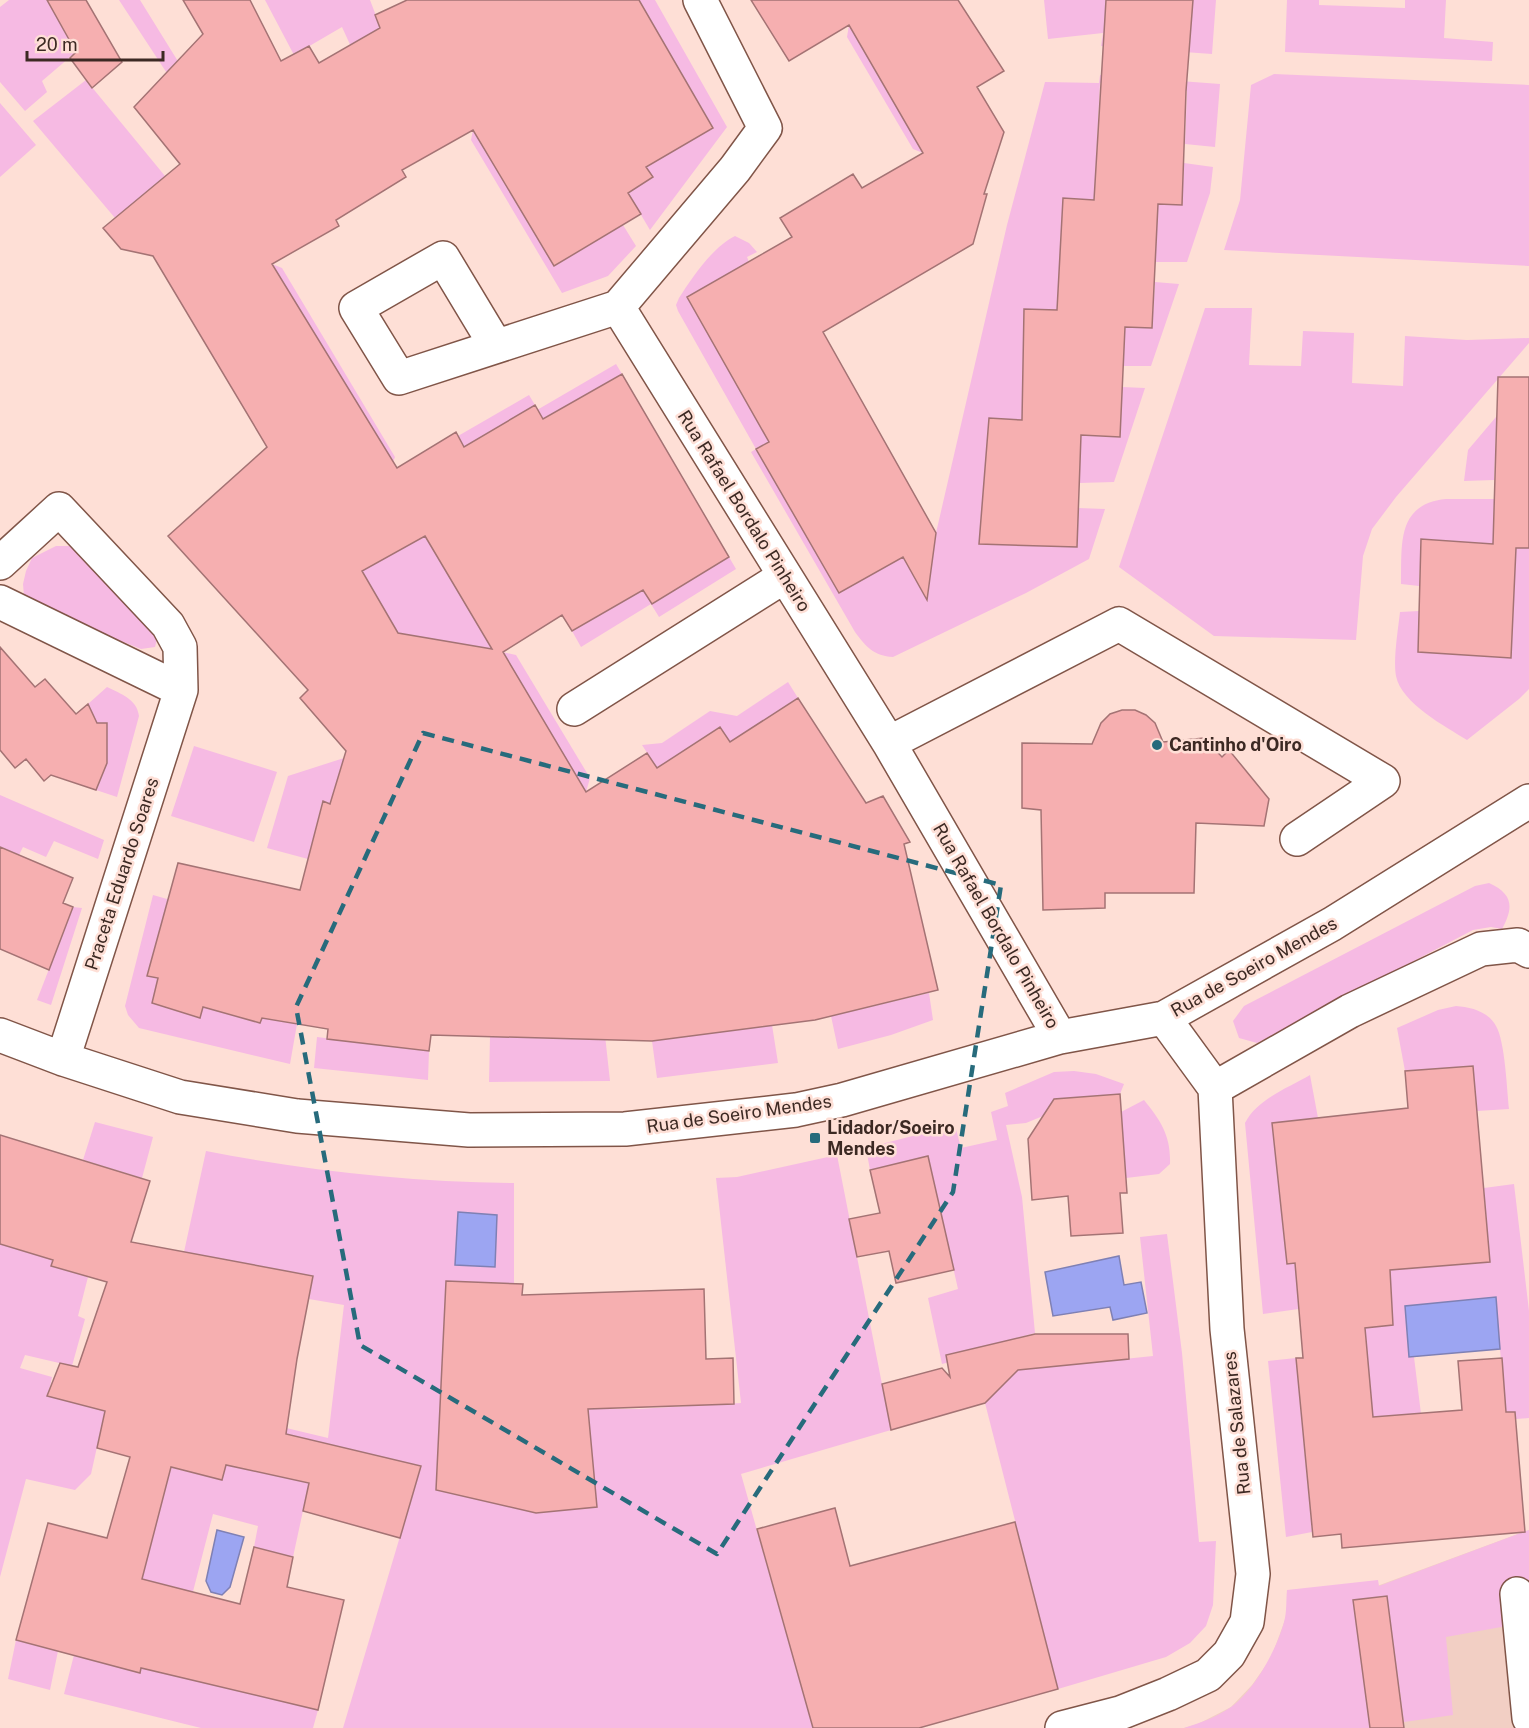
<svg xmlns="http://www.w3.org/2000/svg" width="1529" height="1728" viewBox="0 0 1529 1728" font-family="'Public Sans',sans-serif">
  <style>
    .built { fill: #f2cfc4 }
    .green { fill: #f6bae3 }
    .water { fill: #9ca5f2; stroke: #7f80b4; stroke-width: 1.5 }
    .building { fill: #f6afb0; stroke: #a47374; stroke-width: 1.5; fill-rule: evenodd }
    .lines { fill: none; stroke-linecap: round; stroke-linejoin: round }
    .minor-casing { stroke: #805548; stroke-width: 36 }
    .minor { stroke: #fff; stroke-width: 33 }
    .marked { fill: none; stroke: #276b7c; stroke-width: 4.5; stroke-dasharray: 12 8; stroke-linejoin: round }
    .poi-dot { fill: #276b7c; stroke: #fedfd6; stroke-width: 2 }
    .labels { text-anchor: middle; stroke-width: 5; stroke-linejoin: round; paint-order: stroke }
    .street-label { font-size: 18px; fill: #3c2923; stroke: #fedfd6 }
    .poi-label { font-size: 18px; font-weight: bold; fill: #3c2923; stroke: #fedfd6; text-anchor: start }
  </style>
  <rect width="100%" height="100%" fill="#fedfd6"/>
  <!-- built -->
  <path class="built" d="M1529,1530V1728H1184L1198,1724L1231,1707L1252,1685L1271,1658L1285,1620Z"/>
  <!-- green -->
  <path class="green" d="M9,0H47L76,52L42,81L47,92L25,111L0,82V7Z
    M119,0H140L241,163L231,171Z
    M265,0H370L391,55L363,73L342,27L294,55Z
    M639,0H655L727,127L650,230L628,193L652,178L646,167L713,127Z
    M1044,0H1106L1104,33L1193,0H1216L1212,54L1101,46L1103,33L1048,39Z
    M1287,0H1319V5L1405,8V0H1446L1444,38L1493,42L1492,61L1285,52Z
    M849,25L923,153L913,149L847,37Z
    M1274,74L1529,85V266L1224,250L1240,200L1251,85Z
    M1100,75L1220,84L1215,147L1185,144L1187,91L1100,83L1094,200L1063,198L1057,310L1024,309L1022,420L989,422L979,544L1077,547L1078,508L1105,509L1089,559L1026,593L893,657C874,656 866,647 855,632L751,452L756,449L678,311L676,305L679,298C693,276 713,247 735,236L749,243L757,252L747,257L749,262L687,297L769,442L757,449L839,593L904,556L931,566L936,533L1007,225L1045,82L1099,83Z
    M86,80L165,176L115,218L33,121Z
    M0,103L36,145L0,177Z
    M473,130L554,266L623,225L636,246L608,276L562,293L471,140Z
    M1184,163L1213,167L1210,193L1187,262H1155L1158,204H1182Z
    M272,264L282,268L395,457L393,462Z
    M1155,282L1179,284L1151,366H1123L1125,327L1152,328Z
    M1205,308H1252L1249,365L1301,366L1303,331L1354,333L1352,383L1403,386L1405,336L1467,340L1529,338V343L1396,497L1372,529L1363,556L1356,640L1214,636L1119,567Z
    M616,364L622,374L543,419L537,410Z
    M1122,387L1145,388L1114,482L1079,483L1081,435L1120,437Z
    M529,395L535,405L464,447L458,436Z
    M1507,404L1529,430H1496L1494,480L1464,481L1468,450Z
    M1446,499H1494L1493,544L1421,539L1419,586L1401,584C1402,545 1396,504 1446,499Z
    M425,535L493,650L516,655L590,778L586,792L378,644L435,640L398,633L379,601L349,576Z
    M56,546H72L147,624L157,639L155,647L141,649L33,606L24,596L23,584L26,571L32,558Z
    M1516,548H1529V689L1519,699L1467,740C1446,727 1401,703 1396,676C1393,660 1398,630 1400,612L1419,611L1418,652L1511,658Z
    M729,557L736,569L659,617L651,604L581,647L572,631L643,590L652,604Z
    M788,682L798,698L730,742L719,727L657,768L642,745L662,743L710,711L737,716Z
    M107,687C121,694 137,699 139,716L117,797L96,790L107,763V723H97L88,704Z
    M194,746L277,772L254,842L171,816Z
    M344,758L330,804L322,802L308,859L267,848L288,776Z
    M0,795L104,840L98,859L54,841L46,857L23,847L19,855L0,847Z
    M1489,883C1513,894 1514,907 1502,929L1491,927L1473,930L1257,1043L1239,1038L1233,1021L1244,1006L1475,886Z
    M153,895L174,901L157,940L147,975L158,978L152,1003L199,1018L203,1007L260,1023L262,1018L297,1024L290,1064L139,1028L128,1015L125,1006Z
    M73,907L82,908L51,1005L37,1000Z
    M929,993L933,1020L891,1035L838,1049L831,1016Z
    M1456,1006C1470,1007 1488,1011 1496,1026C1505,1041 1507,1090 1509,1109L1477,1111L1473,1066L1405,1071L1397,1028L1438,1010Z
    M603,1017L610,1081L489,1082L490,1037Z
    M772,1025L778,1063L657,1078L652,1041Z
    M317,1037L429,1051L428,1080L314,1068Z
    M1074,1071L1096,1074L1124,1084L1120,1094L1043,1116L1026,1123L1006,1125L1022,1197L1035,1333L1010,1340L1011,1346L942,1364L928,1298L958,1289L928,1157L870,1170L866,1148L955,1125L961,1148L997,1140L991,1112L1008,1106L1005,1093L1054,1072Z
    M1310,1075L1318,1118L1272,1123L1287,1264L1295,1263L1298,1297L1334,1304L1263,1314L1245,1123C1257,1099 1288,1088 1310,1075Z
    M1144,1100C1161,1121 1171,1136 1170,1164L1159,1174L1126,1178L1121,1112Z
    M95,1122L153,1137L142,1178L83,1160Z
    M206,1151C308,1171 410,1182 514,1183V1283L446,1282L436,1490L537,1513L596,1507L577,1409H638L741,1403L716,1178L737,1177L837,1155L891,1430L741,1474L813,1728H343L415,1486L419,1466L116,1393L123,1389L328,1438L344,1305L309,1299L313,1276L184,1252Z
    M1514,1184L1529,1311V1418L1516,1419L1515,1412H1506L1495,1297L1410,1357H1414L1429,1479L1373,1417L1367,1352L1358,1329L1393,1325L1388,1250L1490,1262L1484,1188Z
    M1167,1234L1182,1353L1199,1542L1216,1541L1213,1605L1206,1626L1190,1643L1166,1657L1058,1689L985,1403L1018,1370L1153,1356L1140,1237Z
    M0,1244L53,1260L52,1266L88,1277L78,1316L85,1319L72,1366L25,1355L20,1368L52,1377L48,1396L105,1411L91,1474L75,1490L26,1479L0,1577Z
    M1296,1358L1312,1532L1286,1537L1268,1361Z
    M153,1463L221,1480L226,1465L309,1483L293,1557L254,1547L258,1526L213,1514L180,1642L318,1710L313,1728H201L64,1694L74,1655L140,1673L151,1634L162,1636L175,1587L142,1579L155,1528L113,1516Z
    M1529,1530V1622L1446,1637L1453,1715L1404,1722L1389,1611L1355,1616L1370,1728H1184C1200,1723 1217,1717 1231,1707C1254,1691 1277,1649 1284,1622C1287,1612 1286,1600 1287,1590L1378,1580L1379,1586Z
    M16,1640L58,1651L50,1690L8,1679Z"/>
  <!-- water -->
  <path class="water" d="M458,1212L497,1215L495,1267L455,1265Z
    M1119,1256L1124,1285L1141,1282L1147,1313L1113,1320L1110,1307L1053,1316L1045,1272Z
    M1496,1297L1500,1349L1409,1357L1405,1306Z
    M217,1530L244,1537L230,1587L222,1595L211,1592L206,1581Z"/>
  <!-- building -->
  <path class="building" d="M47,0H86L122,62L92,88L70,58L76,52Z
    M183,0H250L281,61L309,46L319,63L380,28L375,15L407,0H639L713,128L646,167L653,177L628,193L641,214L554,266L473,130L402,170L406,177L336,220L339,226L272,264L397,468L456,432L464,447L535,405L543,419L622,374L729,557L652,604L643,590L572,631L562,615L503,652L586,792L647,753L657,768L720,727L730,742L798,698L866,803L883,796L910,842L904,844L938,990L815,1020L652,1041L431,1035L429,1051L327,1039L328,1029L262,1018L260,1023L203,1007L200,1018L152,1003L158,978L147,976L178,863L300,890L323,801L330,804L346,751L300,698L308,690L168,536L267,447L153,256L121,249L103,228L180,164L134,107L203,34ZM425,536L492,649L398,633L362,571Z
    M751,0H958L1004,71L977,87L1004,132L984,194H987L973,244L823,332L936,533L927,600L903,557L839,593L756,449L769,442L687,297L792,237L780,218L853,174L862,188L923,153L849,25L789,61Z
    M1106,0H1193L1186,91L1182,205L1158,204L1152,328L1125,327L1120,437L1081,435L1077,547L979,544L989,418L1022,420L1024,309L1057,310L1063,198L1094,200Z
    M1498,377H1529V548H1516L1511,658L1418,652L1421,539L1493,544Z
    M0,647L35,687L45,679L76,714L88,704L97,723H107V763L96,790L51,775L44,781L26,759L15,768L0,750Z
    M1122,710H1135L1146,715L1155,723L1163,742L1204,738L1222,757L1229,750L1269,799L1264,826L1196,823L1194,893H1105V908L1043,910L1041,810L1022,808V743L1092,744L1101,723L1110,714Z
    M0,847L73,878L63,903L73,907L49,970L0,949Z
    M1473,1066L1490,1262L1390,1270L1393,1325L1365,1328L1373,1417L1462,1410L1458,1361L1502,1358L1506,1412H1515L1525,1532L1342,1548L1341,1534L1313,1537L1296,1358H1303L1295,1263L1287,1264L1272,1123L1408,1108L1405,1071Z
    M1120,1094L1127,1193H1120L1123,1233L1071,1236L1068,1196L1032,1200L1028,1139L1054,1099Z
    M0,1135L150,1181L131,1242L313,1276L297,1359L286,1434L421,1466L400,1538L303,1511L309,1483L226,1465L222,1480L171,1467L142,1579L240,1604L254,1547L293,1557L287,1587L344,1600L318,1710L141,1668L140,1673L16,1640L48,1523L107,1538L130,1457L97,1448L105,1411L47,1396L60,1363L78,1367L107,1282L51,1266L53,1260L0,1244Z
    M928,1156L954,1270L896,1283L889,1251L857,1257L849,1219L880,1213L870,1170Z
    M446,1281L523,1284L522,1295L704,1289L706,1359L733,1358L734,1404L588,1409L597,1507L536,1513L436,1490Z
    M1035,1334H1128L1129,1359L1018,1370L985,1403L891,1430L882,1384L942,1368L950,1377L946,1355Z
    M835,1508L850,1566L1015,1522L1058,1689L919,1728H813L757,1529Z
    M1387,1596L1404,1728H1370L1353,1600Z"/>
  <g class="lines">
    <defs>
      <path id="minor" d="M700,0L765,128L735,169L618,307L889,743L1060,1037
        M496,346L443,258L356,308L399,378L618,307
        M0,563L59,509L168,625L180,647L181,690L0,602
        M574,709L785,576
        M889,743L1119,624L1383,781L1297,839
        M0,1035L63,1059L180,1097L297,1116L469,1130L625,1129L796,1110L842,1100L1060,1037L1164,1018L1332,924L1529,801
        M63,1059L181,690
        M1215,1088L1350,1011L1481,949L1518,945L1529,951
        M1517,1594L1529,1718
        M1062,1728L1120,1713L1168,1694L1208,1675L1229,1654L1247,1622L1253,1574L1227,1329L1215,1088L1164,1018"/>
    </defs>
    <!-- minor casing -->
    <use href="#minor" class="minor-casing"/>
    <!-- minor -->
    <use href="#minor" class="minor"/>
  </g>
  <!-- marked area -->
  <path class="marked" d="M423,733L1001,885L953,1192L717,1554L360,1345L296,1007Z"/>
  <!-- markers -->
  <g class="poi-dot">
    <circle cx="1157" cy="745" r="6"/>
    <rect x="809" y="1132" width="12" height="12" rx="3"/>
  </g>
  <g class="labels">
    <!-- street labels -->
    <g class="street-label">
      <text transform="translate(744 511) rotate(58)" y="6">Rua Rafael Bordalo Pinheiro</text>
      <text transform="translate(122 874) rotate(-72)" y="6">Praceta Eduardo Soares</text>
      <text transform="translate(996 926) rotate(60)" y="6">Rua Rafael Bordalo Pinheiro</text>
      <text transform="translate(1254 967) rotate(-29)" y="6">Rua de Soeiro Mendes</text>
      <text transform="translate(739 1114) rotate(-8)" y="6">Rua de Soeiro Mendes</text>
      <text transform="translate(1237 1423) rotate(-96)" y="6">Rua de Salazares</text>
    </g>
    <!-- poi labels -->
    <g class="poi-label">
      <text x="1169" y="751">Cantinho d'Oiro</text>
      <text x="827" y="1134">Lidador/Soeiro<tspan x="827" dy="21">Mendes</tspan></text>
    </g>
  </g>
  <!-- scale -->
  <path d="M27 51v9h136v-9" fill="none" stroke="#3c2923" stroke-width="3"/>
  <text x="36" y="51" font-size="18" fill="#3c2923" stroke="#fedfd6" stroke-width="4.5" paint-order="stroke">20 m</text>
</svg>
